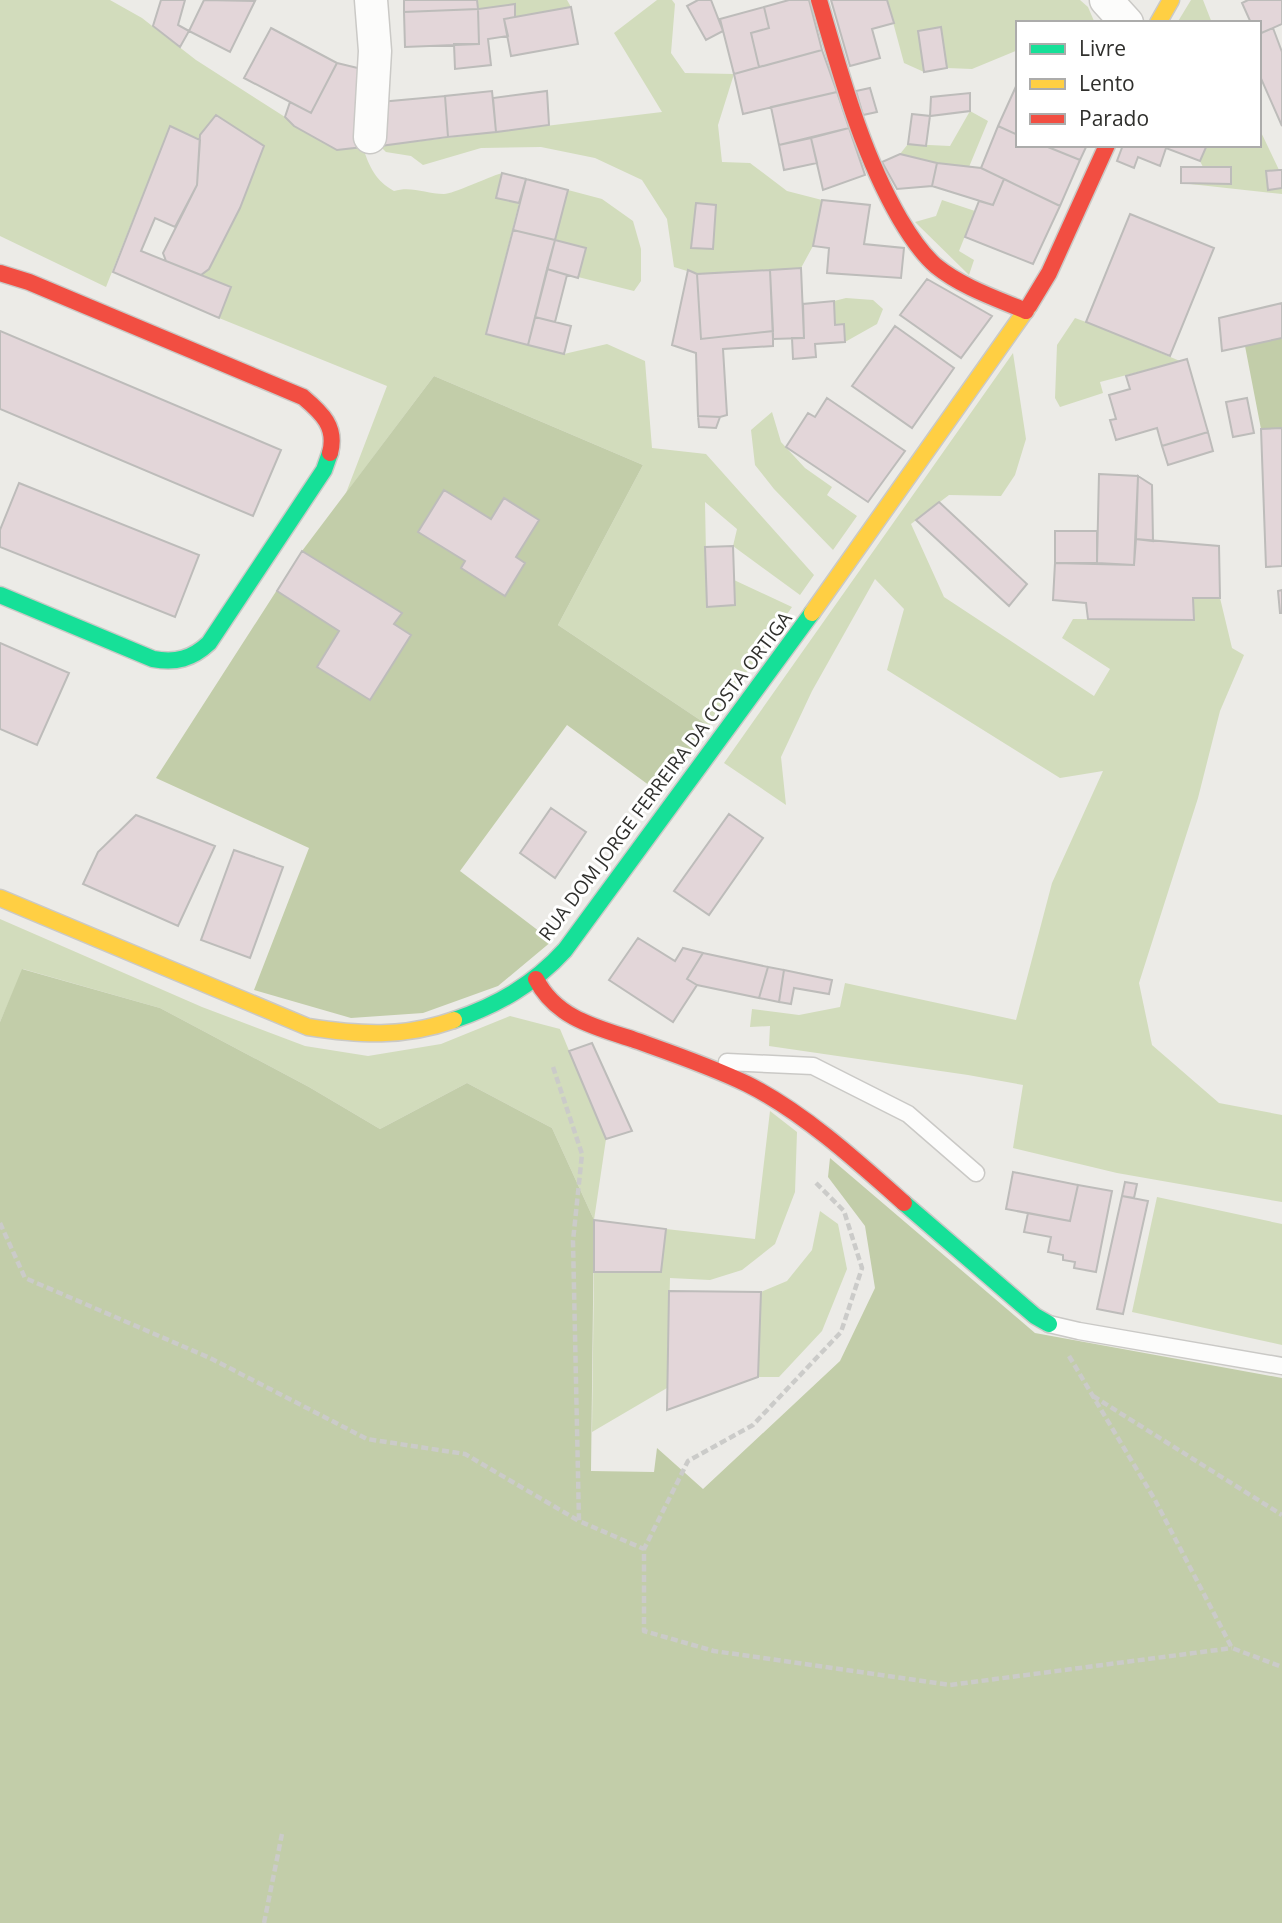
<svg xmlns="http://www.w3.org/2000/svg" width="1282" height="1923" viewBox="0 0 1282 1923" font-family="'Open Sans',sans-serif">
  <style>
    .green { fill: #d2dcbc; fill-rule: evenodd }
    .forest { fill: #c2cda9 }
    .building { fill: #e3d6d9; stroke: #bdbcba; stroke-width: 2 }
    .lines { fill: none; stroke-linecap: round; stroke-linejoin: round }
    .lane-casing { stroke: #cac9c6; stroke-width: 19 }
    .street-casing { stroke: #cac9c6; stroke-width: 35 }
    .fast-casing { stroke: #cac9c6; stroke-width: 19 }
    .slow-casing { stroke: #cac9c6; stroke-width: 19 }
    .jam-casing { stroke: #cac9c6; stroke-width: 19 }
    .path { stroke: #cbcbc9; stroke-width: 4.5; stroke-dasharray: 7 3.5; stroke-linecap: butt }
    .lane { stroke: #fcfcfb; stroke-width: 16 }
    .street { stroke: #fcfcfb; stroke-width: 32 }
    .fast { stroke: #16e098; stroke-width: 16 }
    .slow { stroke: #ffcf43; stroke-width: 16 }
    .jam { stroke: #f24e42; stroke-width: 16 }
    .labels { text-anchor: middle; stroke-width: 6; stroke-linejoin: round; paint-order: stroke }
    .street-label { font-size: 19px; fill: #2f2f2c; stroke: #fff }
  </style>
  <rect width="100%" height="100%" fill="#ecebe7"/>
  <!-- green -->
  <path class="green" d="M0,0H110L142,18L196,60L285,117L294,126L337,150L363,147C369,167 376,181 394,191C412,186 426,194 444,194C453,194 488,177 502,173L496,197L519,203L486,334L564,354L607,344L645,361L652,448L706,454L814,575L800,595L733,546L737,529L705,502L707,607L735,605L734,580L792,607L709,726L558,625L643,465L434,376L346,493L387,386L219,318L231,287L201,275L209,269L240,208L200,140L170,126L106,287L0,236Z
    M477,0H567L571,7L515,17L514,4L478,9Z
    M657,0H672L675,4L671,53L685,73L734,74L718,125L722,162L750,163L787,191L822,200L813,246L801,268L697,274L674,267L667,219L642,180L595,158L541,147L481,148L423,165L411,156L386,152L380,146L662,112L614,33ZM696,204L716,205L713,249L691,247Z
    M887,0H1080L1088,7L1094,21V23H1018V50L972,69L947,68L940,28L919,31L924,72L904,63Z
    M1191,0H1203L1212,23H1177Z
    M970,111L988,121L969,167L937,163L900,154L908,144L950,146Z
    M1259,128L1279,170L1266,171L1268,190L1282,188V194L1181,183L1230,184V167H1203L1200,161L1207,145H1259Z
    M568,190L602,199L633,221L641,249V281L634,291L578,277L555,240Z
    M942,200L975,211L959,251L974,260L969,275L915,222L936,216Z
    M846,298L873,300L883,309L877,324L845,342L844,324L835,325L834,301Z
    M1075,318L1086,322L1180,361L1100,382L1103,393L1060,407L1055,398L1057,345Z
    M1013,353L1026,439L1015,475L1001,496L949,495L911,524L944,597L1094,696L1110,669L1062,638L1073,619L1194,620L1193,598H1220L1232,648L1244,655L1220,711L1198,798L1139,983L1152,1045L1219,1103L1282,1115V1202L1117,1173L1013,1148L1023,1085L968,1075L769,1046L770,1026L750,1027L752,1009L799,1015L840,1007L845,983L1016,1020L1052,883L1103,771L1060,778L887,670L904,609L875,579L812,691L781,757L786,805L724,763Z
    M772,412L781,442L805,468L832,487L827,495L857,516L833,550L774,489L755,465L751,430Z
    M0,919L202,1007L305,1046L368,1056L441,1044L510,1016L560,1029L606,1139L594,1220L552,1128L467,1083L380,1129L309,1087L160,1008L23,969L0,1022Z
    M770,1111L797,1132L795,1192L775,1244L742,1270L710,1280L670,1278L667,1388L592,1432L594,1272H661L666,1229L755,1239Z
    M1157,1197L1282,1224V1345L1132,1312Z
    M820,1211L838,1224L847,1269L822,1331L779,1377H758L761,1292L787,1281L812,1250Z"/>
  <!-- forest -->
  <path class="forest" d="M1282,338V428L1261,429L1245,346Z
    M434,376L643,465L558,625L709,726L661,794L567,725L460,871L552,941L498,986L423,1013L351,1018L254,990L309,848L156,778L302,551Z
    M22,969L160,1008L309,1087L380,1129L467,1083L552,1128L594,1220L591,1471L654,1472L657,1448L703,1489L840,1361L875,1288L865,1226L828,1177L830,1158L1035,1333L1282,1378V1923H0V1022Z"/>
  <!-- building -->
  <path class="building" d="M161,0H185L178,25L189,31L180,47L153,26Z
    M204,0L255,1L230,52L189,31Z
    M404,0H477L478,9L404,12Z
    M698,0H711L723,31L706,40L687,6Z
    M789,0H809L822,50L759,67L751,33L769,28L764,7Z
    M831,0H887L894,23L872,29L880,58L850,66Z
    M1248,0H1282V24L1259,34V23H1251L1242,3Z
    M515,4V17L504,19L508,36L488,39L491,65L455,69L454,44H479L478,9Z
    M571,7L578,44L511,56L504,19Z
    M764,7L769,28L751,33L759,67L734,74L720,19Z
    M478,9L479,44L405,47L404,12Z
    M941,27L947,68L924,72L918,31Z
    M271,28L337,63L311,113L244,78Z
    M1273,28L1282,52V126L1259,74V34Z
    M822,50L837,92L743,114L734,74Z
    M337,63L366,70L363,147L337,150L294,126L285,117L290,102L311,113Z
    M1018,82V135L998,126Z
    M870,88L877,112L863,115L856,91Z
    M492,91L496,132L448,137L445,96Z
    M547,91L549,125L496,132L493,98Z
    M837,92L849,128L779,145L771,107Z
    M970,93V111L930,116L931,97Z
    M445,96L448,137L380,146V102Z
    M912,114L930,116L926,146L908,144Z
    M216,115L264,146L240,208L209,269L201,275L166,261L163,253L197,185L200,135Z
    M170,126L200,140L197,185L175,227L155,218L141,251L231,287L219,318L113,272Z
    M998,126L1018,135V145H1043L1080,160L1060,206L981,168Z
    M849,128L865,175L823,190L811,138Z
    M811,138L817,163L784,170L779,145Z
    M1043,145H1087L1080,160Z
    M1123,145H1207L1200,161L1166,148L1160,166L1138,157L1134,168L1117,161Z
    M900,154L937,163L932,186L897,189L882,162Z
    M937,163L981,168L1004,179L993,205L932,186Z
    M1181,167H1231V184L1181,183Z
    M1279,170H1282V188L1268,190L1266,171Z
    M502,173L526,179L519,203L496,198Z
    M526,179L568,190L555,240L513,230Z
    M1004,179L1060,206L1033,264L965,237L979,201L993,205Z
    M822,200L870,205L864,244L904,248L901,278L827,273L829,248L813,246Z
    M696,203L716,205L713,249L691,248Z
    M1130,214L1214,248L1170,356L1086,322Z
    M513,230L555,240L528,345L486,334Z
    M555,240L586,248L578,278L547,269Z
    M801,268L804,338L773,339L770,270Z
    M547,269L567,275L555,322L535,317Z
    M688,270L697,274L701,339L773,331V346L723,349L727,415L720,417L698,416L696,353L672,345Z
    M770,270L773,331L701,339L697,274Z
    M927,279L992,316L961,358L900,315Z
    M834,301L835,325L844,324L845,342L815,344L816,357L793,359L792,338H804L803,304Z
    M1282,303V338L1222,351L1219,318Z
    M535,317L571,326L564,354L528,345Z
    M895,326L954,368L912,428L852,386Z
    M0,331L281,450L253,516L0,409Z
    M1187,359L1208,432L1162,446L1157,428L1116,440L1110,420L1116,419L1109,395L1130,389L1126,376Z
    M827,398L905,451L868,502L786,447L808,413L815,417Z
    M1247,398L1254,433L1233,437L1226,402Z
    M698,416L720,417L716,428L699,427Z
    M1282,428V566L1266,567L1261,429Z
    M1208,432L1213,451L1168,465L1162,446Z
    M1099,474L1138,476L1134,565L1097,563Z
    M1138,476L1152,485L1153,541L1136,539Z
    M19,483L199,555L175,617L0,547V530Z
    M444,490L491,519L504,498L539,520L516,557L525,563L505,596L461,568L465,561L418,532Z
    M939,502L1027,584L1009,606L916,520Z
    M1055,531H1097V563H1055Z
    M1136,539L1219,546L1220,598H1193L1194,620L1088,619L1086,603L1053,600L1055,563L1134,565Z
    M733,546L735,605L707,607L705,547Z
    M302,551L402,613L394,624L411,635L370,700L317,667L339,631L277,591Z
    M1282,590V613H1280L1278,591Z
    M0,643L69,673L37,745L0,729Z
    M551,808L586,832L555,878L520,853Z
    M729,814L763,838L709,915L674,891Z
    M136,815L215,846L178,926L83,884L98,852Z
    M234,850L283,867L250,958L201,940Z
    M638,938L675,961L683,948L703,953L687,979L697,985L673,1022L609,980Z
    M703,953L768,967L759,998L697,985L687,979Z
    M768,967L784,970L779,1002L759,998Z
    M784,970L832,980L829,994L794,988L791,1004L779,1002Z
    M592,1043L632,1131L606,1139L569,1051Z
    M1013,1172L1078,1185L1070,1221L1006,1209Z
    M1125,1182L1137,1184L1134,1198L1122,1196Z
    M1078,1185L1112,1191L1096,1272L1074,1268L1075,1262L1063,1260V1255L1048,1252L1051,1237L1024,1232L1028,1213L1070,1221Z
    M1122,1196L1148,1201L1123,1314L1097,1309Z
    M594,1220L666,1229L661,1272H594Z
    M669,1291L761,1292L758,1377L667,1410Z"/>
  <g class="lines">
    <defs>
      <path id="lane" d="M727,1062L813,1066L908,1114L976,1173
        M1049,1324L1079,1331L1282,1366"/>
      <path id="street" d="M1106,0L1127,23
        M370,137L375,51L371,0"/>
      <path id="fast" d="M0,595L153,659C176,663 192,659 209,643L324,470L330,453
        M454,1020C498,1005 534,984 565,950L812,613
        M904,1203L1035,1316L1049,1324"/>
      <path id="slow" d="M1158,23L1171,0
        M812,613L1029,306
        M0,898L308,1027C360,1035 403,1038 454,1020"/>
      <path id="jam" d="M819,0C841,75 861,152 900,219C910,236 921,253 936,266C962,287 995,298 1026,311
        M0,273L29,282L303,397C322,413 337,427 330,453
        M1029,306L1049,273L1107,145
        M536,979C555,1017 594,1027 632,1039C671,1053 710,1066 747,1084C803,1112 857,1161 904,1203"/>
    </defs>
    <!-- lane casing -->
    <use href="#lane" class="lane-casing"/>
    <!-- street casing -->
    <use href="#street" class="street-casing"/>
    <!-- fast casing -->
    <use href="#fast" class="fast-casing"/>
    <!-- slow casing -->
    <use href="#slow" class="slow-casing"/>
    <!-- jam casing -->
    <use href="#jam" class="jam-casing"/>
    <!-- path -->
    <path class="path" d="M553,1067L582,1154L573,1241L579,1521L644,1549
      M816,1183L844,1211L862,1268L841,1332L753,1425L688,1461L644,1549V1631L714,1651L950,1685L1232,1648
      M0,1223L25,1278L210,1358L367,1439L465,1454L579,1521
      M1069,1356L1155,1500L1232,1648L1282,1667
      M1093,1396L1282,1515
      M264,1923L282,1834"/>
    <!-- lane -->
    <use href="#lane" class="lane"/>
    <!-- street -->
    <use href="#street" class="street"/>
    <!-- fast -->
    <use href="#fast" class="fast"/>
    <!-- slow -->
    <use href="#slow" class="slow"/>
    <!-- jam -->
    <use href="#jam" class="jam"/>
  </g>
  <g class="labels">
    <!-- street labels -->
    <g class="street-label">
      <text transform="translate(665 776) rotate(-53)" y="7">RUA DOM JORGE FERREIRA DA COSTA ORTIGA</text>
    </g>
  </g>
  <!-- legend -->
  <rect x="1016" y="21" width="245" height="126" fill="#ffffff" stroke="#acacab" stroke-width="2"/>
  <rect x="1030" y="44" width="35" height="10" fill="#16e098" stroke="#acacab" stroke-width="2"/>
  <text x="1079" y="56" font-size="21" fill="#2f2f2c">Livre</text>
  <rect x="1030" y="79" width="35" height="10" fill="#ffcf43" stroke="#acacab" stroke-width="2"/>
  <text x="1079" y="91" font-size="21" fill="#2f2f2c">Lento</text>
  <rect x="1030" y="114" width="35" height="10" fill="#f24e42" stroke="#acacab" stroke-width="2"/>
  <text x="1079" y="126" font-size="21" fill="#2f2f2c">Parado</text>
</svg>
